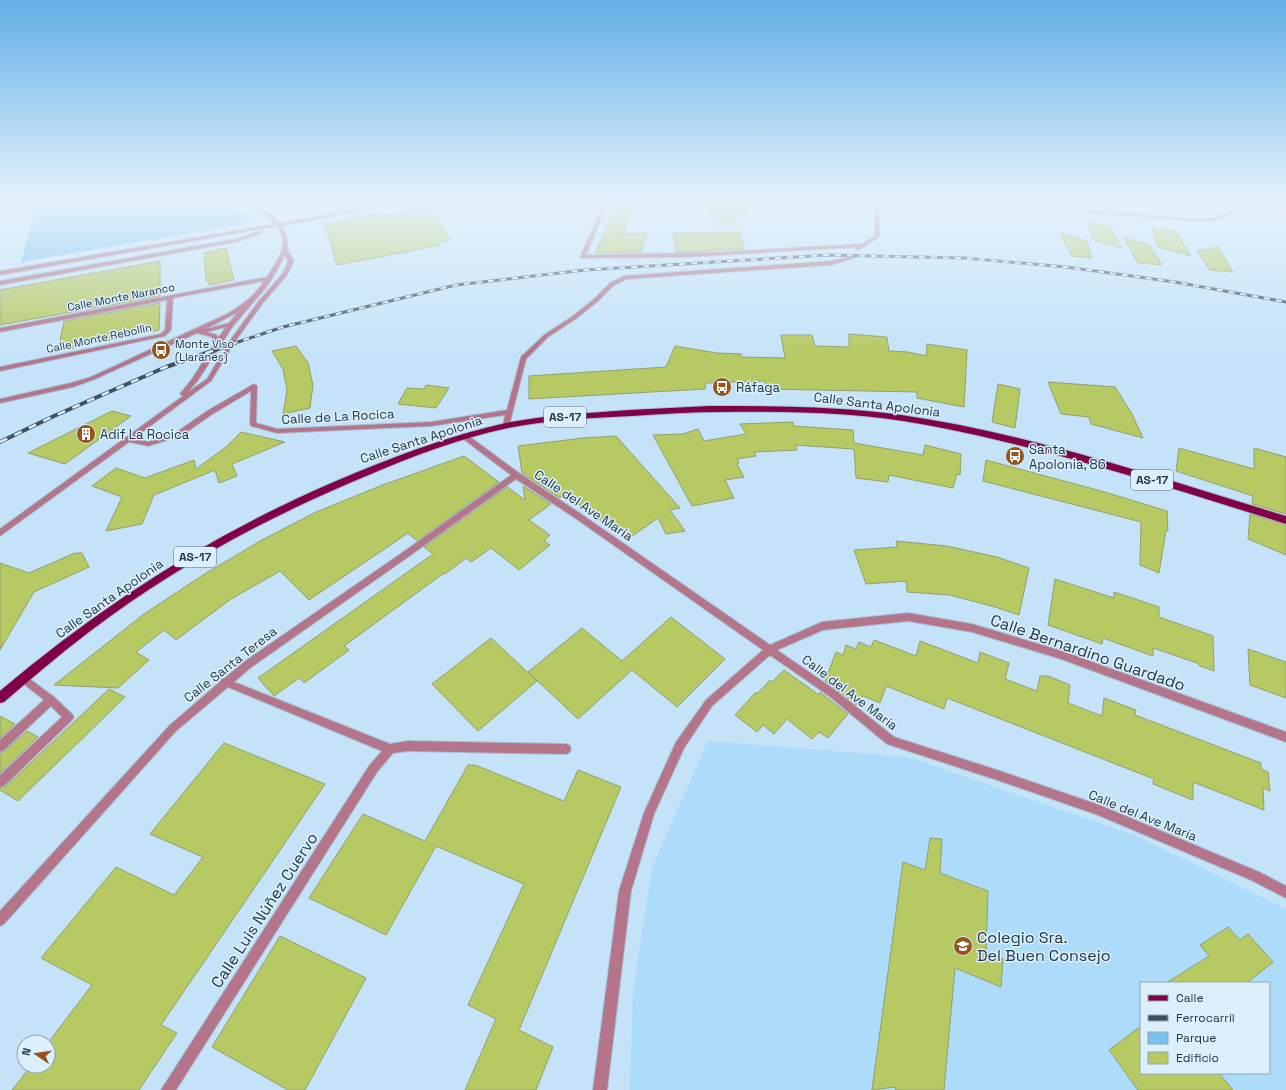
<svg xmlns="http://www.w3.org/2000/svg" width="1286" height="1090" viewBox="0 0 1286 1090" font-family="'Space Grotesk',sans-serif">
  <style>
    .built { fill: #addcfb; fill-rule: evenodd }
    .green { fill: #79c1ef }
    .building { fill: #b7c963; stroke: #949e6b }
    .lines { fill: none; stroke-linecap: round; stroke-linejoin: round }
    .service-casing { stroke: #a4c1d4; stroke-width: 2 }
    .minor-casing { stroke: #a4c1d4; stroke-width: 2 }
    .primary-casing { stroke: #a4c1d4; stroke-width: 2 }
    .service { fill: #b4748a; fill-rule: evenodd }
    .minor { fill: #b4748a; fill-rule: evenodd }
    .primary { fill: #820046; fill-rule: evenodd }
    .rail-far1-casing { stroke: #3c5260; stroke-width: 3 }
    .rail-casing { stroke: #3c5260; stroke-width: 4 }
    .rail-far1 { stroke: #dbeffd; stroke-width: 2; stroke-dasharray: 6; stroke-linecap: butt }
    .rail { stroke: #dbeffd; stroke-width: 2.5; stroke-dasharray: 8; stroke-linecap: butt }
    .labels { text-anchor: middle; stroke-width: 3; stroke-linejoin: round; paint-order: stroke }
    .far-street-label { font-size: 11px; fill: #223744; stroke: #dbeffd }
    .far-poi-label { font-size: 11px; fill: #223744; stroke: #dbeffd; text-anchor: start }
    .shield { fill: #dbeffd; stroke: #5a6e7c; stroke-width: 1 }
    .shield-label { font-size: 12px; font-weight: bold; fill: #223744 }
    .poi-label { font-size: 13px; fill: #223744; stroke: #dbeffd; text-anchor: start }
    .street-label { font-size: 13px; fill: #223744; stroke: #dbeffd }
    .near-street-label { font-size: 16px; fill: #223744; stroke: #dbeffd }
    .near-poi-label { font-size: 16px; fill: #223744; stroke: #dbeffd; text-anchor: start }
  </style>
  <rect width="100%" height="100%" fill="#c5e3f8"/>
  <!-- built -->
  <path class="built" d="M708,741L908,757L1134,835L1286,909V1090H630L633,991L652,867ZM1141,983H1269V1073H1141Z"/>
  <!-- green -->
  <path class="green" d="M38,201H210C225,204 240,210 253,219L244,224L21,262Z"/>
  <!-- building -->
  <path class="building" d="M700,201H734L752,206L726,227Z
    M617,205L635,206L623,234L647,233L641,252L595,253Z
    M422,209L434,212L450,240L438,243L439,245L426,248L337,265L324,223L382,213L384,215Z
    M1088,223L1110,226L1121,248L1094,240Z
    M1152,229L1175,231L1191,256L1158,247Z
    M739,232L745,249L676,252L673,233Z
    M1060,233L1087,241L1092,258L1072,256Z
    M1123,237L1149,245L1162,265L1138,263Z
    M1218,247L1233,272L1210,270L1197,251Z
    M226,248L234,280L209,285V281H206L204,253Z
    M160,261V296L0,325V290Z
    M160,303L159,330L58,351L64,321Z
    M849,334L887,337L889,351L908,352L926,356L927,344L967,350L964,407L917,398V392L768,389L764,381L706,383L705,389L529,399V376L666,367L675,346L717,353L741,354V357L785,358L781,335H812L815,346L849,347Z
    M296,346L308,363L313,385L310,408L283,414L287,390L283,369L272,351Z
    M1048,382L1115,387L1132,414L1143,438L1091,424L1089,417L1061,414Z
    M998,384L1020,389L1015,428L992,422Z
    M426,385L449,388L436,408L398,404L407,388L424,389Z
    M112,411L131,416L65,464L28,453Z
    M793,422V426L853,430L854,443L923,455L925,445L961,454L960,475L957,474L953,488L889,475L888,482L856,478L854,449L795,445L797,450L754,452L756,456L737,459L739,463L737,464L744,477L725,480L734,498L692,506L653,435L683,434L698,429L704,441L746,434L740,424Z
    M241,432L285,442L232,464L237,476L219,483L215,470L154,495L142,524L106,531L122,497L92,486L116,468L145,478L194,460L196,469L226,447Z
    M616,436L680,508L670,510L685,531L666,534L658,518L631,537L616,527L614,528L597,518L599,517L563,495L560,498L522,473L518,446L583,438Z
    M1179,448L1254,469V448L1286,457V514L1252,504L1253,496L1176,471Z
    M464,456L499,482L417,541L408,533L309,600L280,571L231,599L176,640L164,630L136,652L149,660L118,688L54,685L144,614L203,575L260,541L316,512L380,486Z
    M986,460L1101,491L1167,511L1168,531L1166,530L1159,573L1140,565L1141,522L983,481Z
    M523,486L551,504L529,520L550,535L544,541L550,545L519,570L491,548L471,562L466,558L445,574L444,573L344,646L349,650L304,683L299,678L274,696L258,678L433,554L424,547L507,487L525,500Z
    M1250,514L1286,525V555L1248,539Z
    M896,541L946,546L997,557L1029,568L1019,615L995,607L950,595L907,592L906,581L866,584L854,550L897,547Z
    M75,553H82L89,567L34,592L0,650V563L29,573Z
    M1055,579L1114,598V592L1159,607V617L1213,636L1214,671L1200,666L1197,663L1153,648V656L1103,638L1102,644L1048,625Z
    M671,617L725,659L677,707L632,670L578,719L528,672L582,628L622,661Z
    M491,638L537,681L478,731L432,684Z
    M874,640L916,656L920,641L978,663L980,652L1009,663L1005,679L1037,691L1040,676H1048L1070,685L1068,703L1102,716L1104,698L1136,710L1135,715L1261,763V769L1268,772L1270,791L1263,788L1264,810L1193,782V800L1153,784L1154,779L947,698L944,709L886,686L880,703L863,696L856,705L825,681L836,652L843,655L846,645L856,649L859,642L871,647Z
    M1248,649L1286,662V698L1250,685Z
    M784,670L819,695L820,692L848,714L828,738L819,732L812,739L787,719L774,734L763,725L757,732L735,715L756,692L757,694L770,680L772,682Z
    M109,689L125,697L18,801L0,790V788L5,787Z
    M0,716L15,724L0,738Z
    M27,731L38,737L0,773V753L5,751Z
    M224,743L325,784L161,1025L177,1033L139,1090H12L31,1066H48V1043L92,985L41,958L116,867L174,895L203,857L150,834Z
    M468,765H475L564,801L578,770L621,787L519,1030L553,1047L536,1090H465L496,1019L468,1005L524,884L436,846L386,935L309,898L363,814L425,841Z
    M930,838L942,839L940,873L988,891L986,952L1003,959L1001,987L955,968L944,1090H896L895,1087L872,1090L903,862L925,870Z
    M1228,927L1240,940L1248,934L1273,962L1247,983H1166L1209,956L1200,945Z
    M280,936L366,978L305,1090H288L212,1047Z
    M1141,1026V1073H1219L1233,1090H1138L1109,1050Z"/>
  <g class="lines">
    <defs>
      <path id="service" d="M23,674L54,697L72,714L74,717L72,720L4,786L0,787V775L62,717L51,706L4,750L0,752V740L44,700L20,681L18,678L20,675Z"/>
      <path id="minor" d="M233,201C241,200 266,210 273,215C275,217 277,221 279,223L410,201H417L281,226L286,233L288,251L294,261L287,275L262,304L234,343L211,381L134,438L148,442L177,432L207,411L254,384L257,386L256,423L277,429L431,422L507,410L521,357L544,335L573,316L594,299L610,283L624,276L831,261L852,256L855,258L831,265L627,279L614,285L598,301L577,318L548,337L526,359L509,426L506,428L503,426L505,415L431,426L277,433L251,426L250,424L251,391L211,415L181,436L148,446L129,442L0,536V529L183,396L180,394L192,379L213,346L212,337L197,333L95,379L73,387L0,403V399L71,383L91,377L227,314C243,304 254,297 264,281L173,298L171,330L165,336L0,371V367L161,334L165,330L167,300L0,332V328L267,277C277,260 291,246 277,226L0,275V271L275,224C264,210 246,210 233,201ZM285,255L288,261L283,273L258,302L229,342L207,379L188,392L198,380L233,326L264,290L272,279ZM238,312L229,323L206,329ZM226,327L218,338L217,335L207,332Z
        M351,201H356L339,212L335,211Z
        M605,201H609L586,255L723,252L862,244L875,236V201H879V237L858,250L856,249V247L688,257L581,258L580,257Z
        M963,201H976L1193,219L1214,218L1245,203L1276,206L1286,208V211L1276,208L1246,205L1217,220L1193,221L965,202Z
        M260,231H262V233L236,242L0,285V281L235,239Z
        M462,434H466L519,473L581,514L770,645L822,622L908,613L972,624L1062,651L1286,732V742L1061,659L972,632L908,621L823,630L777,650L835,690L894,737L1000,771L1099,805L1259,872L1286,886V898L1251,880L1098,815L1000,781L887,744L829,696L770,655L712,706L684,748L654,814L631,891L607,1090H593L619,891L644,813L676,742L706,700L763,650L575,518L516,479L415,552L250,668L234,682L390,744L408,741L566,744L570,746L571,749L570,752L566,754L408,751L393,753L377,772L176,1090H161L369,766L382,751L228,687L176,731L4,924L0,926V911L170,725L220,682L222,679L225,678L244,662L409,548L511,475L462,438L461,436Z"/>
      <path id="primary" d="M709,406C773,406 838,406 901,415C1032,434 1160,478 1286,516V524C1168,487 1049,448 927,425C859,412 790,411 721,412C691,412 662,414 632,416C590,418 549,420 508,428C461,438 415,455 371,474C271,515 176,566 89,632C60,654 32,678 4,702L0,703V691C110,598 227,525 360,471C407,452 456,434 506,423C547,415 589,413 630,410C656,409 683,407 709,406Z"/>
    </defs>
    <!-- service casing -->
    <use href="#service" class="service-casing"/>
    <!-- minor casing -->
    <use href="#minor" class="minor-casing"/>
    <!-- primary casing -->
    <use href="#primary" class="primary-casing"/>
    <!-- service -->
    <use href="#service" class="service"/>
    <!-- minor -->
    <use href="#minor" class="minor"/>
    <!-- primary -->
    <use href="#primary" class="primary"/>
    <defs>
      <path id="rail-far1" d="M232,344L283,327L456,285L585,270L828,255L964,258L1066,267L1175,282L1286,302"/>
      <path id="rail" d="M0,442L54,416L166,367L235,343"/>
    </defs>
    <!-- rail-far1 casing -->
    <use href="#rail-far1" class="rail-far1-casing"/>
    <!-- rail casing -->
    <use href="#rail" class="rail-casing"/>
    <!-- rail-far1 -->
    <use href="#rail-far1" class="rail-far1"/>
    <!-- rail -->
    <use href="#rail" class="rail"/>
  </g>
  <!-- sky -->
  <linearGradient id="sky" x2="0" y2="1"><stop stop-color="#62aee5"/><stop offset="0.57" stop-color="#e5f2fc"/><stop offset="1" stop-color="#e5f2fc" stop-opacity="0"/></linearGradient>
  <rect width="1286" height="353" fill="url(#sky)"/>
  <!-- icons -->
  <defs>
    <symbol id="bus-disc" viewBox="-11 -11 22 22"><circle r="9.5" fill="#94541c" stroke="#dbeffd"/><path d="M-5-6H5V4H4V6H2V4H-2V6H-4V4H-5ZM-3.5-4V0h7V-4ZM-3.5 1.2v1.5H-2V1.2ZM2 1.2v1.5H3.5V1.2Z" fill="#fff"/></symbol>
    <symbol id="building-disc" viewBox="-11 -11 22 22"><circle r="9.5" fill="#94541c" stroke="#dbeffd"/><path d="M-4-6H4V6H1V3H-1V6H-4ZM-2.5-4.3h1.7v1.8h-1.7ZM.8-4.3h1.7v1.8H.8ZM-2.5-1h1.7V.8h-1.7ZM.8-1h1.7V.8H.8Z" fill="#fff"/></symbol>
    <symbol id="school-disc" viewBox="-11 -11 22 22"><circle r="9.5" fill="#94541c" stroke="#dbeffd"/><path d="M0-5L7-2L0 1L-7-2ZM-4 1L0 2.5L4 1V4Q0 6-4 4Z" fill="#fff"/></symbol>
  </defs>
  <g fill-rule="evenodd">
    <use href="#bus-disc" x="150" y="339" width="22" height="22"/>
    <use href="#bus-disc" x="711" y="376" width="22" height="22"/>
    <use href="#building-disc" x="75" y="423" width="22" height="22"/>
    <use href="#bus-disc" x="1004" y="445" width="22" height="22"/>
    <use href="#school-disc" x="952" y="935" width="22" height="22"/>
  </g>
  <g class="labels">
    <!-- far-street labels -->
    <g class="far-street-label">
      <text transform="translate(121 297) rotate(-11)" y="4">Calle Monte Naranco</text>
      <text transform="translate(99 338) rotate(-12)" y="4">Calle Monte Rebollin</text>
    </g>
    <!-- far-poi labels -->
    <g class="far-poi-label">
      <text x="175" y="348">Monte Viso<tspan x="175" dy="13">(Llaranes)</tspan></text>
    </g>
    <!-- shield labels -->
    <g class="shield">
      <rect x="544" y="407" width="42" height="20" rx="3"/>
      <rect x="1131" y="470" width="42" height="20" rx="3"/>
      <rect x="174" y="547" width="42" height="20" rx="3"/>
    </g>
    <g class="shield-label">
      <text x="565" y="421">AS-17</text>
      <text x="1152" y="484">AS-17</text>
      <text x="195" y="561">AS-17</text>
    </g>
    <!-- poi labels -->
    <g class="poi-label">
      <text x="736" y="392">Ráfaga</text>
      <text x="100" y="439">Adif La Rocica</text>
      <text x="1029" y="454">Santa<tspan x="1029" dy="15">Apolonia, 86</tspan></text>
    </g>
    <!-- street labels -->
    <g class="street-label">
      <text transform="translate(877 404) rotate(7)" y="5">Calle Santa Apolonia</text>
      <text transform="translate(338 416) rotate(-3)" y="5">Calle de La Rocica</text>
      <text transform="translate(421 439) rotate(-18)" y="5">Calle Santa Apolonia</text>
      <text transform="translate(584 505) rotate(34)" y="5">Calle del Ave María</text>
      <text transform="translate(109 598) rotate(-35)" y="5">Calle Santa Apolonia</text>
      <text transform="translate(230 664) rotate(-38)" y="5">Calle Santa Teresa</text>
      <text transform="translate(850 692) rotate(37)" y="5">Calle del Ave María</text>
      <text transform="translate(1143 815) rotate(22)" y="5">Calle del Ave María</text>
    </g>
    <!-- near-street labels -->
    <g class="near-street-label">
      <text transform="translate(1088 652) rotate(19)" y="6">Calle Bernardino Guardado</text>
      <text transform="translate(264 910) rotate(-57)" y="6">Calle Luis Núñez Cuervo</text>
    </g>
    <!-- near-poi labels -->
    <g class="near-poi-label">
      <text x="977" y="943">Colegio Sra.<tspan x="977" dy="18">Del Buen Consejo</tspan></text>
    </g>
  </g>
  <!-- legend -->
  <rect x="1140" y="982" width="130" height="92" fill="#dbeffd" stroke="#91a5b3"/>
  <rect x="1148" y="995" width="20" height="6" fill="#820046" stroke="#91a5b3"/>
  <text x="1176" y="1002" font-size="12" fill="#223744">Calle</text>
  <rect x="1148" y="1015" width="20" height="6" fill="#3c5260" stroke="#91a5b3"/>
  <text x="1176" y="1022" font-size="12" fill="#223744">Ferrocarril</text>
  <rect x="1148" y="1032" width="20" height="12" fill="#79c1ef" stroke="#91a5b3"/>
  <text x="1176" y="1042" font-size="12" fill="#223744">Parque</text>
  <rect x="1148" y="1052" width="20" height="12" fill="#b7c963" stroke="#91a5b3"/>
  <text x="1176" y="1062" font-size="12" fill="#223744">Edificio</text>
  <!-- north arrow -->
  <g transform="translate(36 1054) rotate(283)"><circle r="19" fill="#dbeffd" stroke="#91a5b3"/>
  <path d="M0-3L7 15L0 10L-7 15Z" fill="#94541c"/>
  <text y="-6" font-size="11" font-weight="bold" text-anchor="middle" fill="#223744">N</text>
  </g>
</svg>
